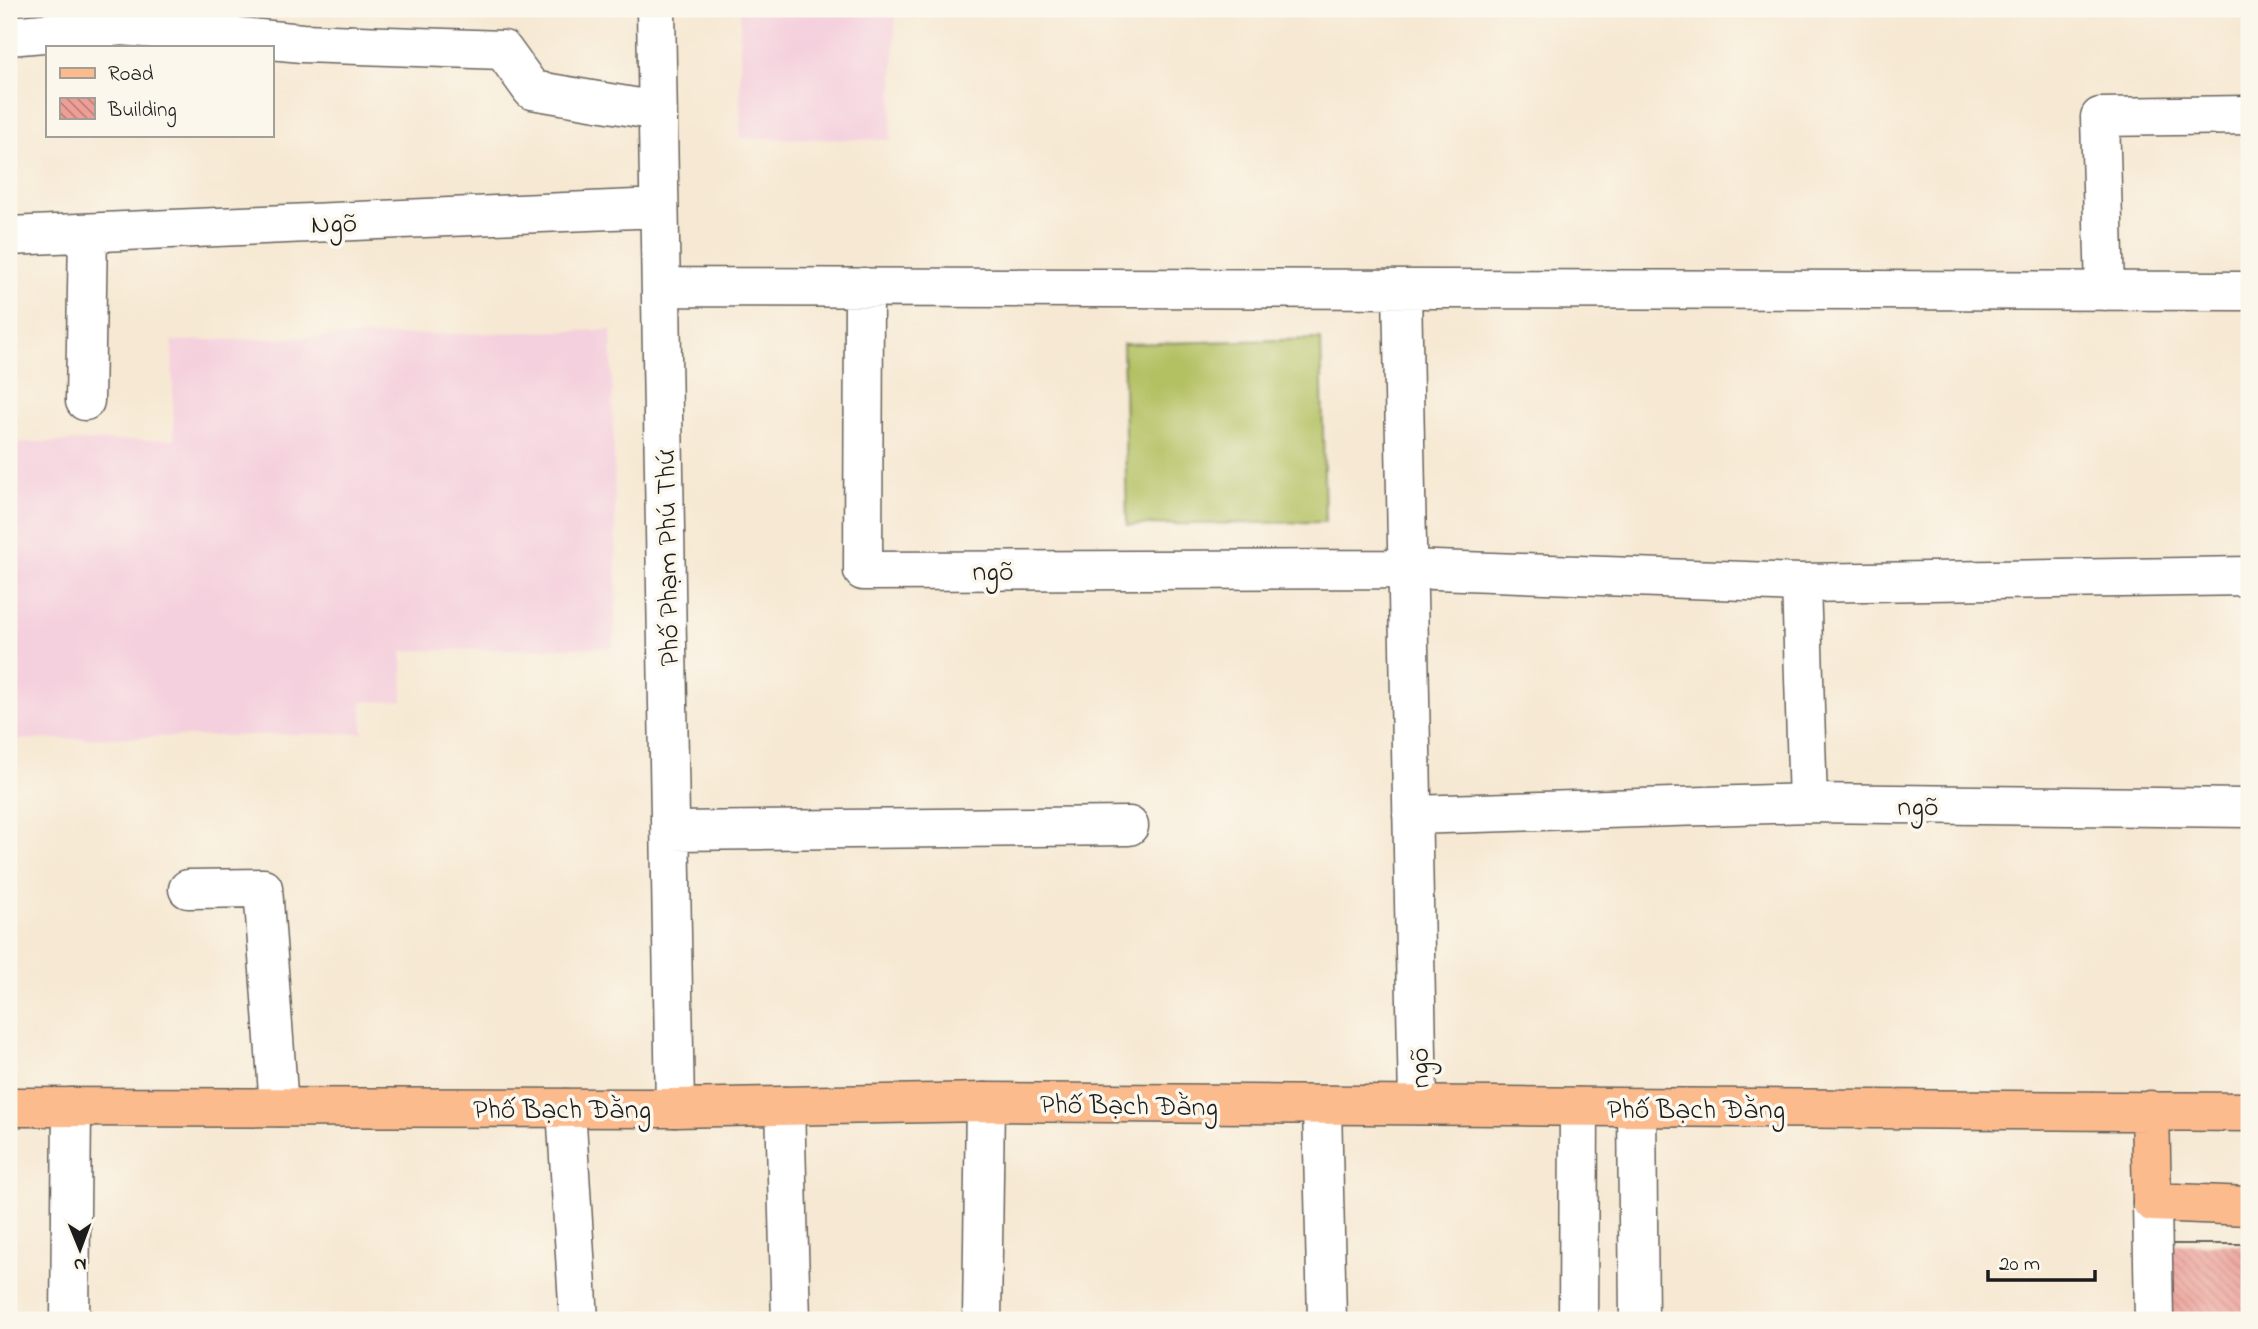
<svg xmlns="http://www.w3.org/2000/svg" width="2258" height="1329" viewBox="0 0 2258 1329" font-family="'Indie Flower',sans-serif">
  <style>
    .built { fill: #f4cfdd }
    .garden { fill: #b4c163; stroke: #686e40; stroke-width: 2 }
    .building { fill: url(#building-back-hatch) }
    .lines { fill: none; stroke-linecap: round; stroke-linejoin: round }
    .minor-casing { stroke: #68635c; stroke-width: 41 }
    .major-casing { stroke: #68635c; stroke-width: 41 }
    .minor { stroke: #fff; stroke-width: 38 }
    .major { stroke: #fbbb8c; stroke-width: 38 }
    .labels { text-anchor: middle; stroke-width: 7; stroke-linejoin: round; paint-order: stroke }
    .street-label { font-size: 28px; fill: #1c1c1c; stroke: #fbf7ec }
  </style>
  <defs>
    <pattern id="building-back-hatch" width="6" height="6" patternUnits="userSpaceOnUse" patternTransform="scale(1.75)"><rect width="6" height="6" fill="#ed9e96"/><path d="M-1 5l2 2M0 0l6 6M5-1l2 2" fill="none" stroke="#bf807a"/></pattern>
  </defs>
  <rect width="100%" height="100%" fill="#fbf7ec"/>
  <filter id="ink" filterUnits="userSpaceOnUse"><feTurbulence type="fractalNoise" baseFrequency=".0143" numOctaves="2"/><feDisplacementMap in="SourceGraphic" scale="14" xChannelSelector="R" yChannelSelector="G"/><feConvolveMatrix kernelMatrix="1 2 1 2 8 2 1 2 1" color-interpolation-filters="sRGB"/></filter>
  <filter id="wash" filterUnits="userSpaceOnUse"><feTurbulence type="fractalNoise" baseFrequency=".00686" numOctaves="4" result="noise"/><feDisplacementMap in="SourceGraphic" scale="28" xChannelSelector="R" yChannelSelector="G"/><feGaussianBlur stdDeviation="1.57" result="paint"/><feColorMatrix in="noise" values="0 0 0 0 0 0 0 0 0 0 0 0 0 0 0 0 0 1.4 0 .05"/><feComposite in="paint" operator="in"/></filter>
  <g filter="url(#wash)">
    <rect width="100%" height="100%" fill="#f6e8d2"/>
    <!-- built -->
    <path class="built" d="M740,9H914L896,10L891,140L740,138Z
      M611,330L617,592L613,647L402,651L403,701L362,702L363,733L9,740V443L174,439L172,341Z"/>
    <!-- garden -->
    <path class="garden" d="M1321,339L1325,522L1127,525L1123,344Z"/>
    <g id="blocks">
      <!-- building -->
      <path class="building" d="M2167,1244H2249V1320H2168Z"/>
    </g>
  </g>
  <g filter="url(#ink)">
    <use href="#blocks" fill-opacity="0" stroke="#68635c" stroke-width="2"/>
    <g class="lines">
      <defs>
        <path id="minor" d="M656,9L675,1108
          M9,36L123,26L302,43L503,50L532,90L657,111
          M9,236L659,208
          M661,287L2249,291
          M864,287L863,571L1407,569L1801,583L2249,576
          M1402,289L1418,1105
          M2105,291L2100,117L2249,115
          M85,401L88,233
          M1801,583L1808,803L2249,808
          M1412,815L1808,803
          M671,831L1129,826
          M188,889L263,888L279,1107
          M785,1106L791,1320
          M1322,1106L1327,1320
          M566,1108L579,1320
          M1637,1108L1639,1320
          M2152,1202L2154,1320
          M70,1320L72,1107
          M982,1320L985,1102
          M1578,1320L1579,1107"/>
        <path id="major" d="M9,1107L675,1108L985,1102L2249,1112
          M2150,1110L2152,1202L2249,1206"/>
      </defs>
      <!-- minor casing -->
      <use href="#minor" class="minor-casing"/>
      <!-- major casing -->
      <use href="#major" class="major-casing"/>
      <!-- minor -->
      <use href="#minor" class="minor"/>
      <!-- major -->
      <use href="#major" class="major"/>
    </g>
  </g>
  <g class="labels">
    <!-- street labels -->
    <g class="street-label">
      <text transform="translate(334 222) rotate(-2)" y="10">Ngõ</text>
      <text transform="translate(666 558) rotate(-91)" y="10">Phố Phạm Phú Thứ</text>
      <text x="993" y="580">ngõ</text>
      <text transform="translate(1918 805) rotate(1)" y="10">ngõ</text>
      <text transform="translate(1418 1068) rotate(-91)" y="10">ngõ</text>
      <text transform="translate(1129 1104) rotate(1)" y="10">Phố Bạch Đằng</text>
      <text x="562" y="1118">Phố Bạch Đằng</text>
      <text x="1696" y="1118">Phố Bạch Đằng</text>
    </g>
  </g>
  <!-- margin -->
  <rect width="2258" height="1329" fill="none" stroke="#fbf7ec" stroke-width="35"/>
  <!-- legend -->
  <rect x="46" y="46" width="228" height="91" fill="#fbf7ec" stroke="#a29f99" stroke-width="2"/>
  <rect x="60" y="68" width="35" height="10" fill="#fbbb8c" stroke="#a29f99" stroke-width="2"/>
  <text x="108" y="80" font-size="21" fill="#1c1c1c">Road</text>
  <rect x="60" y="98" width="35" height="21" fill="url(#building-back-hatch)" stroke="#a29f99" stroke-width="2"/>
  <text x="108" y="116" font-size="21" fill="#1c1c1c">Building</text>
  <!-- north arrow -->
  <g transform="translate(80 1249) rotate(179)" stroke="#fbf7ec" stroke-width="5" paint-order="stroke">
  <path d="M0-5L12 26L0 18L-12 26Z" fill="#1c1c1c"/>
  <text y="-10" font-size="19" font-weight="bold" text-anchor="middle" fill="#1c1c1c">N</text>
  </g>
  <!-- scale -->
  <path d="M1988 1270v10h107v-10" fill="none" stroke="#1c1c1c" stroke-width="3.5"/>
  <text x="1999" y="1270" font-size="21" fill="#1c1c1c" stroke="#fbf7ec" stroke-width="5" paint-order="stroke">20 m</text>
</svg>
